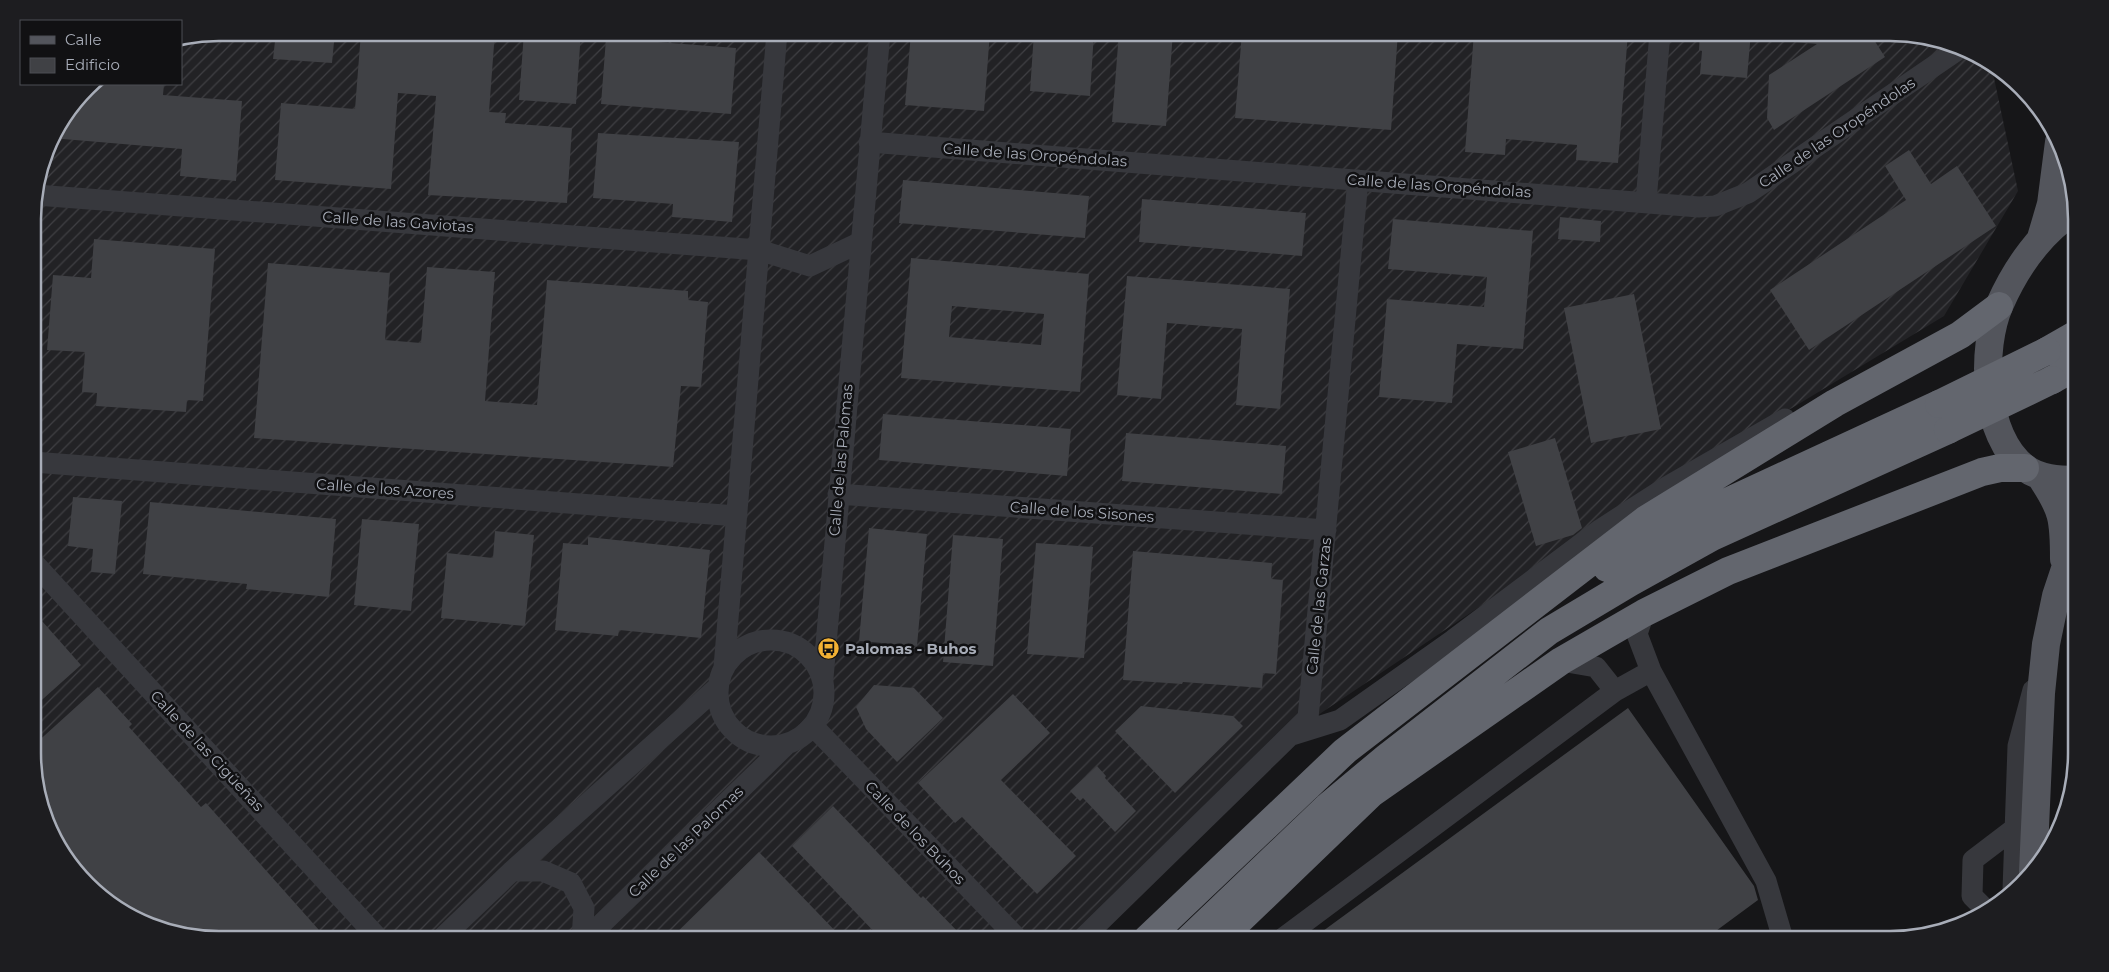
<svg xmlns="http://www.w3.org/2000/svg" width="2109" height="972" viewBox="0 0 2109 972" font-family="Montserrat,sans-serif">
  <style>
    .industrial { fill: url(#industrial-furrows) }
    .building { fill: #404145; fill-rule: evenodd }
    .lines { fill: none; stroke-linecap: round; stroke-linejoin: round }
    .minor { stroke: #37383d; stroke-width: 21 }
    .major { stroke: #53555c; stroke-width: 28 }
    .highway { stroke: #63666e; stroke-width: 28 }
    .highway-bridge { stroke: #63666e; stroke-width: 28 }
    .labels { text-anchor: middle; stroke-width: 5; stroke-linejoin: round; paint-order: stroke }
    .street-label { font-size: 15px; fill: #a8adb8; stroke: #111113 }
    .poi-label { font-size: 15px; font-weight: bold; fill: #a8adb8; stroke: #111113; text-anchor: start }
    .rim { fill: none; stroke: #a8adb8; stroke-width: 2.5 }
  </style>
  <defs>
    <pattern id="industrial-furrows" width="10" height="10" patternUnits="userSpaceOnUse" patternTransform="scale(1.25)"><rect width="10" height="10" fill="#222225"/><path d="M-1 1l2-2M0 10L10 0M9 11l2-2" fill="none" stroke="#3f3f43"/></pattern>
  </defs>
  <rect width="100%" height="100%" fill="#161618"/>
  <!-- industrial -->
  <path class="industrial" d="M1890,32L1962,47L1991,64L2018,191L1944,316L1630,506L1321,713L1094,939H219L147,925L105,901L71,866L47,824L34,777L33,207L52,137L92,84H181V40L219,33Z"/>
  <!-- building -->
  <path class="building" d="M276,32H335L332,63L273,59Z
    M361,32H495L489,112L506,113L505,123L572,128L567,203L428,195L436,96L398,93L391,189L275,180L281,103L355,109Z
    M524,32H581L576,104L519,100Z
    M911,32H990L984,111L905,105Z
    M1034,32H1094L1090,96L1030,91Z
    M1119,32H1173L1166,126L1112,122Z
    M1242,32H1398L1391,130L1235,118Z
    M1474,32H1628L1618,163L1576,160L1577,145L1506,139L1505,155L1465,152Z
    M1700,32H1751L1747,78L1700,74L1702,51L1699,50Z
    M1794,32H1869L1885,57L1774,130L1767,118L1769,75L1817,44L1793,42Z
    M606,38L736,48L731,114L601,104Z
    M92,84H164L163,95L242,101L236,181L180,176L182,149L51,138Z
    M598,133L739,142L732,222L672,217L673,204L593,198Z
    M1909,150L1931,184L1957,166L1996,226L1809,350L1770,290L1906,200L1885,166Z
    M903,180L1089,196L1085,238L899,223Z
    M1142,199L1306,213L1302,256L1139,242Z
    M1560,217L1601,221L1600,242L1558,239Z
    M1393,219L1533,231L1523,349L1457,344L1452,403L1379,397L1387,299L1484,307L1487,277L1388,269Z
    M94,239L215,249L203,401L187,400L186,412L96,406L97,393L82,392L85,352L47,350L53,275L91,278Z
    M911,258L1089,274L1080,392L901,378ZM952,306L1044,314L1041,345L949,337Z
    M268,263L390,273L385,340L421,343L427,267L495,272L485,401L537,405L547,280L688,291V300L708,302L701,387L681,386L673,467L254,438Z
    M1127,276L1290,289L1280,409L1236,405L1242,329L1167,323L1161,399L1117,395Z
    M1634,294L1661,429L1591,443L1564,308Z
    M883,414L1071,429L1067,476L879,460Z
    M1126,433L1286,446L1282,494L1122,481Z
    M1555,438L1582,528L1573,535L1536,546L1508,452Z
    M73,497L122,501L115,574L91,572L93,549L68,546Z
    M150,502L336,519L329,597L246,589L247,584L143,574Z
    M362,519L419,524L411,611L354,605Z
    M869,528L927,534L917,646L859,641Z
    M495,531L534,535L525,626L441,618L447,553L493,558Z
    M953,535L1003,539L993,666L943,662Z
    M588,537L710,550L701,638L619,630L618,636L555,630L563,543L588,545Z
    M1036,543L1093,547L1084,658L1027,654Z
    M1133,551L1272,563L1271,579L1283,580L1276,674L1263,673L1262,688L1183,682L1182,684L1123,680Z
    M34,612L81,665L34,707Z
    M874,685L914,688L943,718L897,762L866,729L856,707Z
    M98,687L132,724L129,727L201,807L206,803L327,939L219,940L147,925L105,901L71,866L47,824L34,778V745Z
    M1013,694L1050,733L1001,780L1076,856L1037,894L962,817L955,823L918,783Z
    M1141,706L1233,716L1243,726L1175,793L1115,731Z
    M1628,708L1754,886L1758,900L1705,939H1312Z
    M1097,766L1106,776L1105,778L1136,811L1115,832L1083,798L1080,801L1070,791Z
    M833,806L921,898L923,896L965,939H881L792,846Z
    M759,852L843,939H670Z"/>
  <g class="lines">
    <!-- minor -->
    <path class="minor" d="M869,142L1699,207L1715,206L1748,193L1962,47
      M36,195L759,250L810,266L861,242
      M1646,202L1660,32
      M33,462L737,516
      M838,494L1326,530
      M34,563L379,939
      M718 693a53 53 0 1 1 106 0a53 53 0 1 1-106 0Z
      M1561,661L1596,667L1615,691L1651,671L1637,634L1644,613
      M724,667L777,32
      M1651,671L1766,881L1783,939
      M823,678L880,32
      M813,726L1018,939
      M1292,735L1340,720L1453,640L1601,529L1668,486L1785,419
      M512,871H543L571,883L584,908L582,939
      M2013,890L2018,746L2033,690
      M1987,911L1972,896L1973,860L2015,828
      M441,939L512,871L718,687
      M586,939L786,745
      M1082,939L1308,718L1358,180
      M1282,939L1615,691"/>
    <!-- major -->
    <path class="major" d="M2075,210C2041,232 2016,268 2000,304C1980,348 1983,437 2025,468C2040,479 2058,480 2076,480
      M2041,238L2051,204L2059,142
      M2040,476C2063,510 2064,519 2064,559
      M2033,872L2041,693L2046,644L2056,596L2076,536"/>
    <!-- highway -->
    <path class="highway" d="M2047,351L2075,335
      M2052,380L2075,367
      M1607,568L1699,515L1939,404
      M1147,939L1345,751L1645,520L1835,403L1960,335L1999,306
      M1189,939L1327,807L1387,757L1549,631L1631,582L1712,537L1948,430
      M1220,939L1372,793L1561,661L1644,613L1728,571L1982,472L2000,468H2025"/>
    <!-- highway-bridge -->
    <path class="highway-bridge" d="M1939,404L2047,351
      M1948,430L2052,380"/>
  </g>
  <!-- icons -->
  <defs>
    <symbol id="bus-disc" viewBox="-11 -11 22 22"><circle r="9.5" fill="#f2b134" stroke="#111113"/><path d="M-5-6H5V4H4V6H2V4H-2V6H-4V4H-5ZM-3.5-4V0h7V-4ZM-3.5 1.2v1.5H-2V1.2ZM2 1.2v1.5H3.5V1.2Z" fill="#111"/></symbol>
  </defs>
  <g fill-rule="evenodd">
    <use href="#bus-disc" x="816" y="636" width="25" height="25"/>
  </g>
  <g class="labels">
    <!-- street labels -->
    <g class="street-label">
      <text transform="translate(1837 133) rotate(-34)" y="5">Calle de las Oropéndolas</text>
      <text transform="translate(1035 155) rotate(4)" y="5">Calle de las Oropéndolas</text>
      <text transform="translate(1439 186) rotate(4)" y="5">Calle de las Oropéndolas</text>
      <text transform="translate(398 222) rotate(4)" y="5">Calle de las Gaviotas</text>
      <text transform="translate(841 460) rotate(-85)" y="5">Calle de las Palomas</text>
      <text transform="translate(385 489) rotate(4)" y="5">Calle de los Azores</text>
      <text transform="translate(1082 512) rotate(4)" y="5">Calle de los Sisones</text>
      <text transform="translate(1319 606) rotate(-84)" y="5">Calle de las Garzas</text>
      <text transform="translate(207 751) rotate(47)" y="5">Calle de las Cigüeñas</text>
      <text transform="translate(915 833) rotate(46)" y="5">Calle de los Búhos</text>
      <text transform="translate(686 842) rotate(-44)" y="5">Calle de las Palomas</text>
    </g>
    <!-- poi labels -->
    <g class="poi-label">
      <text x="845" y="654">Palomas - Buhos</text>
    </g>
  </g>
  <!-- crop -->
  <path d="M0 0H2109V972H0ZM219 41H1890A178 178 0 0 1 2068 219V753A178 178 0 0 1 1890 931H219A178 178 0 0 1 41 753V219A178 178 0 0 1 219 41Z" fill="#1d1d20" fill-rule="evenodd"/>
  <path class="rim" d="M219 41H1890A178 178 0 0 1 2068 219V753A178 178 0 0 1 1890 931H219A178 178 0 0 1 41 753V219A178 178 0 0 1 219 41Z"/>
  <!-- legend -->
  <rect x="20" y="20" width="162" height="65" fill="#111113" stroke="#4d4f55"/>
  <rect x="30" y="36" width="25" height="8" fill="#53555c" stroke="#4d4f55"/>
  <text x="65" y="45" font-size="15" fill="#a8adb8">Calle</text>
  <rect x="30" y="58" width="25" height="15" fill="#404145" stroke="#4d4f55"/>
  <text x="65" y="70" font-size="15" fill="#a8adb8">Edificio</text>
</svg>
